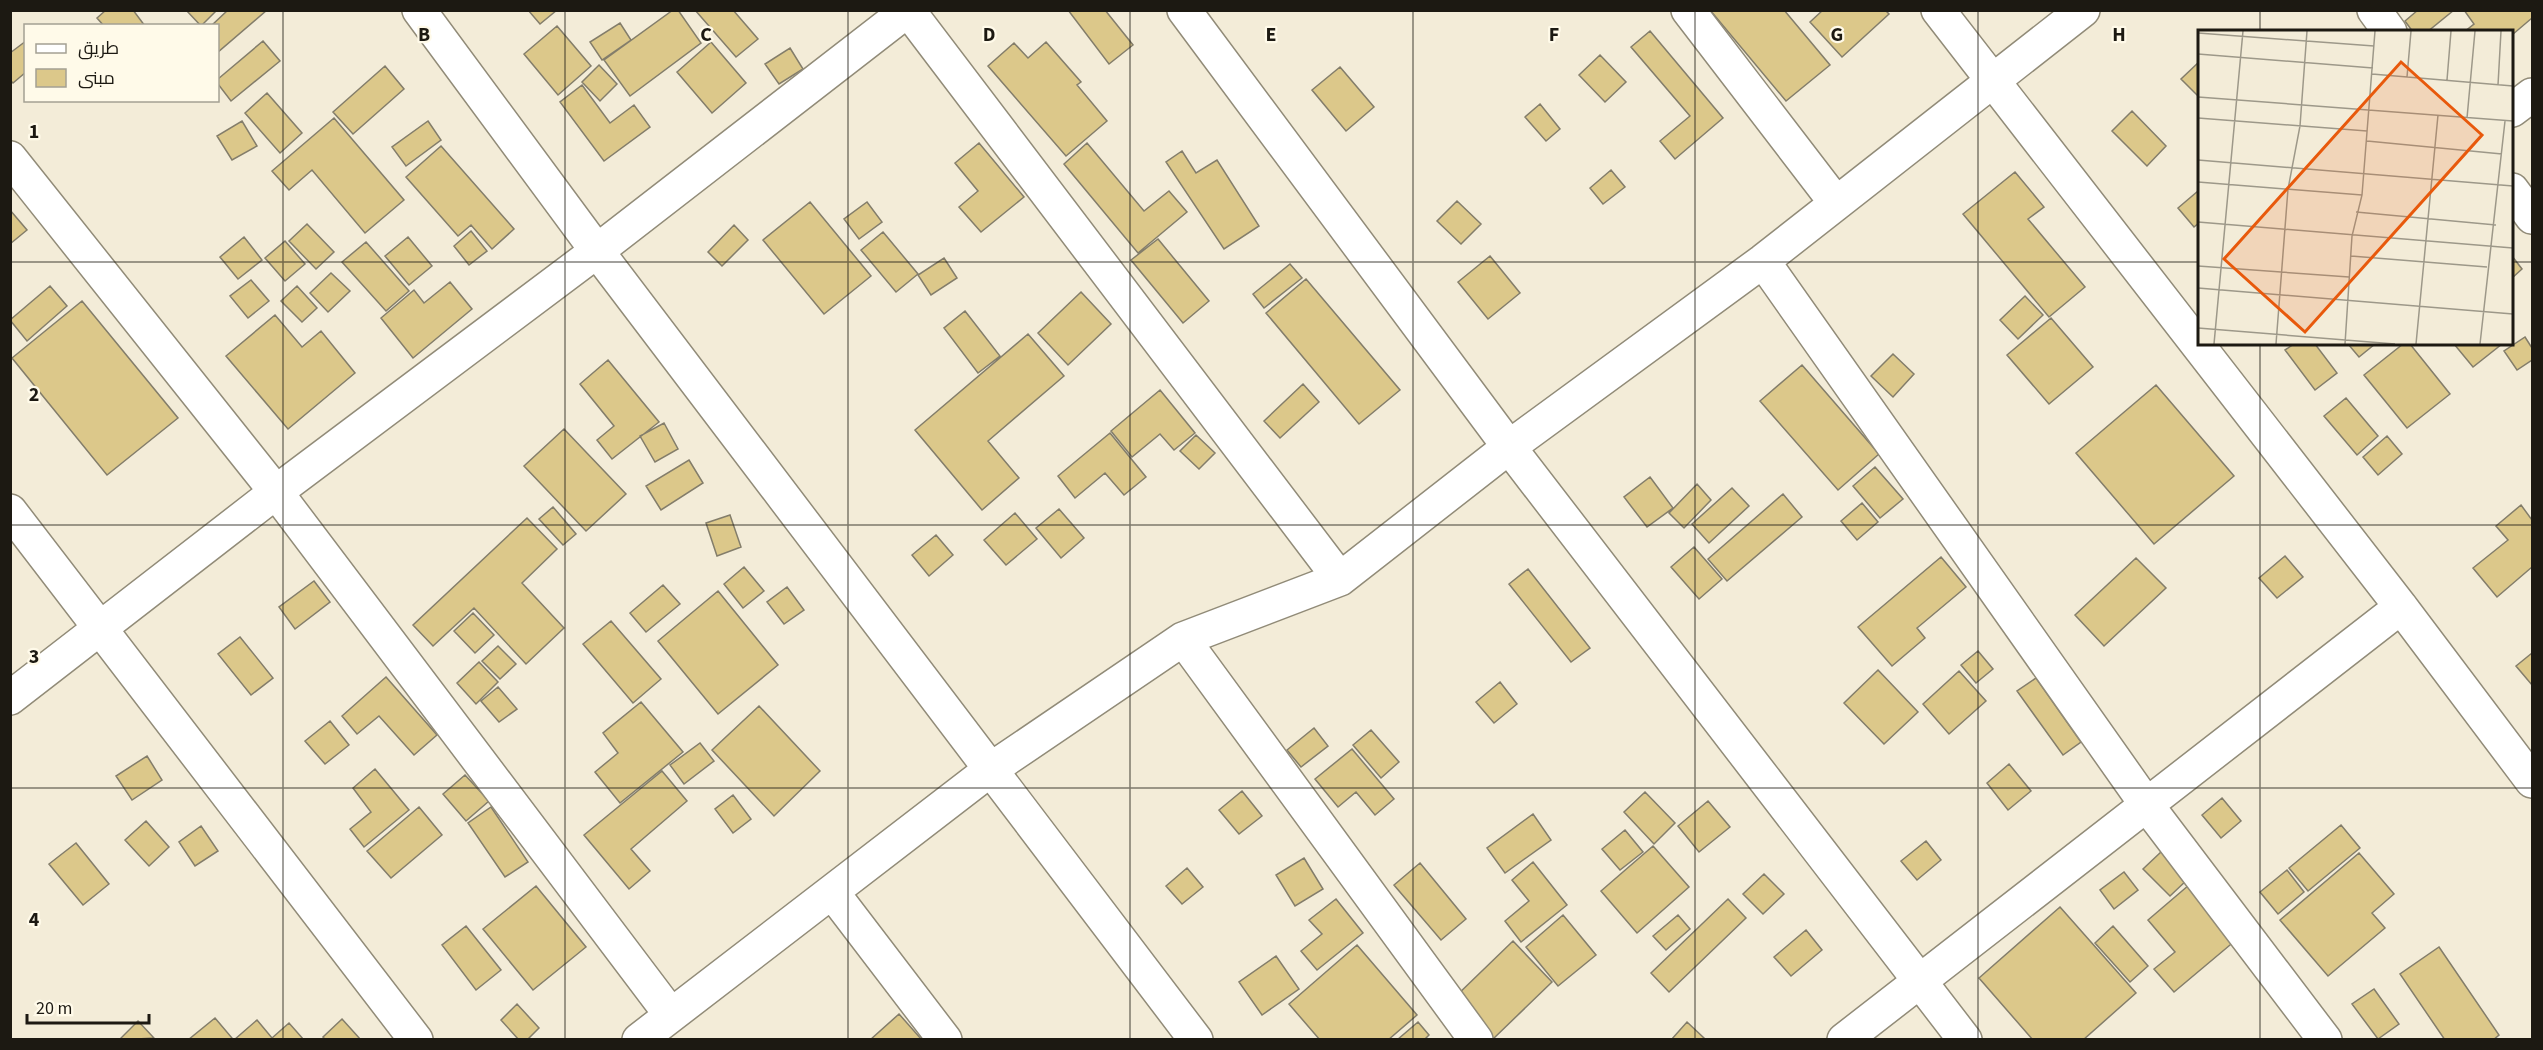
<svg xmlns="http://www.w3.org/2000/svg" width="2543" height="1050" viewBox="0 0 2543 1050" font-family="'Source Sans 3',Cairo,sans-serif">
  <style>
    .building { fill: #dcc88a; stroke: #837d6a; stroke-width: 1.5 }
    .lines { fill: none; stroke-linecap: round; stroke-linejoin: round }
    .minor-casing { stroke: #918b78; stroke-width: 36 }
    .minor { stroke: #fff; stroke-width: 33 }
    .grid { fill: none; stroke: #1c1912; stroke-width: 1.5; stroke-opacity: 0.55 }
    .inset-road { fill: none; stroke: #9d9889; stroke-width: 1.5 }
    .view { fill: #e8590c; fill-opacity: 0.15; stroke: #e8590c; stroke-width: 3 }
    .inset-edge { fill: none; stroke: #1c1912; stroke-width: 3 }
    .grid-label { font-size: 20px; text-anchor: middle; font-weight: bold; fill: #1c1912; stroke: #fffae9; stroke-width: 4.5; stroke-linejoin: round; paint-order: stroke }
  </style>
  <rect width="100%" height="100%" fill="#f3ecd8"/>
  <!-- building -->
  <path class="building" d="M106,10H133L145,26H104L97,18Z
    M186,10H217L201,26Z
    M228,10H267L218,52V26H211Z
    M528,10H557L540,24Z
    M673,10H678L701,43L630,96L604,60Z
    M695,10H733L758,39L736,57Z
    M1068,10H1105L1133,45L1109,64Z
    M1710,10H1784L1830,65L1786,101Z
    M1823,10H1885L1889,14L1842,57L1810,22Z
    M2418,10H2454L2427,32H2413L2405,21Z
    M2464,10H2532V18L2512,35V32H2464L2474,24Z
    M620,23L631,40L602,60L590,42Z
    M557,26L591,66L558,95L524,54Z
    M1650,31L1723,118L1675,159L1660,141L1690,116L1631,47Z
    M26,41V72L13,83L10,80V53Z
    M263,41L280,61L231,101L218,84V79Z
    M711,42L746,83L712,113L677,72Z
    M1046,42L1081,82L1077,85L1107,121L1066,156L988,66L1014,43L1028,58Z
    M790,48L803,69L779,84L765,64Z
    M1600,55L1626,82L1605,102L1579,75Z
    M2200,61V94L2198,96L2181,79Z
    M599,65L617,84L600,101L582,82Z
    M385,66L404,89L353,134L333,112Z
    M1340,67L1374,107L1346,131L1312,90Z
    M582,85L610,123L634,105L650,127L604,161L560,102Z
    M267,93L302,133L280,153L245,113Z
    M1540,104L1560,129L1546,141L1525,117Z
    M2132,111L2166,146L2147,166L2112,131Z
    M334,118L404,200L365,233L312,170L289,190L272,171Z
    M242,121L257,146L232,160L217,136Z
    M428,121L441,140L406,166L392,147Z
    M979,143L1024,197L981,232L959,207L978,191L955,163Z
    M1087,143L1144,211L1169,191L1187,212L1138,253L1064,164Z
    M441,146L514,229L492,249L471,225L458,236L406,177Z
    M1182,151L1196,173L1217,160L1259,226L1224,249L1166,162Z
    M1611,170L1625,187L1603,204L1590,188Z
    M2015,172L2044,207L2028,219L2085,287L2049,317L1963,214Z
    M2198,191L2200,222L2194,227L2178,208Z
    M1457,201L1481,224L1461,244L1437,221Z
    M810,202L871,276L824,314L763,240Z
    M867,202L882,222L859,239L844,219Z
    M10,210L27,230L10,244Z
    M307,224L334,252L316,269L289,241Z
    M734,225L748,240L722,266L708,252Z
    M471,231L487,251L469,265L454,246Z
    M883,232L918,274L896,292L861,250Z
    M244,237L262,260L238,279L220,257Z
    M408,237L432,266L409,285L385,256Z
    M1158,239L1209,301L1183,323L1131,260Z
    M285,241L305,264L285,281L265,258Z
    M366,242L409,291L386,311L342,262Z
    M1490,256L1520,293L1488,319L1458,282Z
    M2512,256L2522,269L2512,278Z
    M944,258L957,278L931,295L918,275Z
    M1290,264L1302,278L1264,308L1253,294Z
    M331,273L350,291L328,312L310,293Z
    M1306,279L1400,390L1359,424L1266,313Z
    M251,280L269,301L248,318L230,296Z
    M450,282L472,309L413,358L381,318L414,290L424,303Z
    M50,286L67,306L27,341L10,320Z
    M297,286L317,308L302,322L281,301Z
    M1081,292L1111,324L1068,365L1038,333Z
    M2025,296L2043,315L2018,339L2000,320Z
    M82,301L178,418L107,475L12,358Z
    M965,311L1000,356L978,373L944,328Z
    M275,315L302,347L321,331L355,373L288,429L226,356Z
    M2051,318L2093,367L2049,404L2007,355Z
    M1028,334L1064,376L988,441L1019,478L982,510L915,430Z
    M2525,337L2532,348V360L2517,370L2504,351Z
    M2294,344H2315L2337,373L2315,390L2285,350Z
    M2348,344H2375L2359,357Z
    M2403,344H2410L2450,394L2407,428L2364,375Z
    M2454,344H2502L2473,367Z
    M1893,354L1914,374L1893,397L1871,376Z
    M608,360L659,422L612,459L597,440L614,426L580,384Z
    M1802,365L1879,454L1838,490L1760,401Z
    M1303,384L1319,402L1280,438L1264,421Z
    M2156,385L2234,476L2154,544L2076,453Z
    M1160,390L1195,433L1174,450L1160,434L1132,457L1111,431Z
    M2346,398L2378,436L2357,455L2324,416Z
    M664,423L678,449L655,462L640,436Z
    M564,429L626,494L586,531L524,466Z
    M1110,433L1146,477L1124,495L1105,473L1075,498L1058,476Z
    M1196,435L1215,453L1199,469L1180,451Z
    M2387,436L2402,454L2378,475L2363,457Z
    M689,460L703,483L661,510L646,486Z
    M1875,467L1903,499L1880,518L1853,486Z
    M1650,477L1673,508L1647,527L1624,497Z
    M1697,484L1711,500L1684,528L1669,513Z
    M1732,488L1749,506L1709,543L1692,524Z
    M1783,494L1802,517L1727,581L1708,559Z
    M1862,503L1878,522L1857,540L1841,521Z
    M2521,505L2532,520V567L2497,597L2473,568L2508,540L2496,526Z
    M553,507L576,534L563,545L539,519Z
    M1059,509L1084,538L1061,558L1036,528Z
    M1015,513L1037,539L1006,565L984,540Z
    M730,515L741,547L717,556L706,523Z
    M527,518L557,549L522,583L564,628L526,664L474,608L433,646L413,625Z
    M936,535L953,555L929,576L912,555Z
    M1694,547L1722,579L1699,599L1671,567Z
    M2285,556L2303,577L2277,598L2259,578Z
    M1941,557L1966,587L1917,628L1925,638L1892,666L1858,627Z
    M2136,558L2166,588L2104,646L2075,615Z
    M744,567L764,591L743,608L724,584Z
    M1528,569L1590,648L1571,662L1509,584Z
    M314,581L330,602L295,629L279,607Z
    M663,585L680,604L646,632L630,613Z
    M787,587L804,610L784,624L767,602Z
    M718,591L778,665L718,714L658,641Z
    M473,613L494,635L475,653L454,631Z
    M611,621L661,679L633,703L583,644Z
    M240,637L273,678L251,695L218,654Z
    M498,646L516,664L500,679L482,661Z
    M1978,651L1993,669L1976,683L1961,665Z
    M2532,653V685L2516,666Z
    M479,662L498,682L476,704L457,683Z
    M1878,670L1918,712L1884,744L1844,703Z
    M1959,671L1986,701L1949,734L1923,704Z
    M386,677L437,735L414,755L379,716L357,734L342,716Z
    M2036,678L2081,742L2063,755L2017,691Z
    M1500,682L1517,704L1494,723L1476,702Z
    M498,687L517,709L499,722L481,701Z
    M641,702L683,752L620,803L595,772L618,753L603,733Z
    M759,706L820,771L774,816L712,750Z
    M330,721L349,745L325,764L305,741Z
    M1314,728L1328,746L1301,767L1287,750Z
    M1371,730L1399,762L1381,778L1353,745Z
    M700,743L714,761L684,784L670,765Z
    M1352,749L1394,799L1375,815L1356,792L1338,807L1315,779Z
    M147,756L162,780L132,800L116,776Z
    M2009,764L2031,791L2008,810L1987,783Z
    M375,769L409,810L364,847L350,829L371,812L353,788Z
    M662,771L687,801L631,849L650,871L629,889L584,835Z
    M465,775L489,801L466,821L443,794Z
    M1242,791L1262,816L1239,834L1219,810Z
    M1645,792L1675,823L1654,844L1624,812Z
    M733,795L751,819L733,833L715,809Z
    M2222,798L2241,821L2221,838L2202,815Z
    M1708,801L1730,827L1699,852L1678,826Z
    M419,807L442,835L391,878L367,851Z
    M491,807L528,862L505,877L468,823Z
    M1533,814L1551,840L1505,873L1487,848Z
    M146,821L169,847L149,866L125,840Z
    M2341,825L2360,848L2308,891L2289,868Z
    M201,826L218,851L195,866L179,842Z
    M1625,830L1643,852L1620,870L1602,849Z
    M1926,841L1941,860L1917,880L1901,861Z
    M76,843L109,884L83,905L49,864Z
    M1653,846L1689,887L1637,933L1601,891Z
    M2162,851L2189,878L2170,896L2143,869Z
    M2359,853L2394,894L2372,913L2385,928L2328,976L2280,920Z
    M1304,858L1323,889L1295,906L1276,875Z
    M1533,862L1567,905L1521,942L1505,921L1529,901L1512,880Z
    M1420,863L1466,919L1441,940L1394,885Z
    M1187,868L1203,887L1182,904L1166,886Z
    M2287,870L2304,892L2278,914L2260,892Z
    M2124,872L2138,890L2114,909L2100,890Z
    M1764,874L1784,894L1763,914L1743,894Z
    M2189,885L2236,940L2174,992L2154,969L2175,952L2148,920Z
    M536,886L586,947L533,990L483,929Z
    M1336,899L1363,933L1317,970L1301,951L1322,934L1309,920Z
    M1728,899L1746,918L1669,992L1651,973Z
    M2060,907L2136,993L2083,1040H2033L1979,978Z
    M1563,915L1596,955L1558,986L1526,947Z
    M1678,915L1690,929L1666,950L1653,936Z
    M466,926L501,970L476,990L442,945Z
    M2113,926L2148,966L2130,982L2095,943Z
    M1806,930L1822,950L1791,976L1774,957Z
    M1513,941L1552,982L1492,1040L1453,999Z
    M1357,945L1417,1015L1388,1040H1320L1289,1004Z
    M2439,947L2499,1035L2493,1040H2445L2400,974Z
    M1276,956L1299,989L1262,1015L1239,982Z
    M2374,989L2399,1024L2378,1039L2352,1004Z
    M517,1004L539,1028L527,1040H519L501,1020Z
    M899,1014L922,1040H870Z
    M215,1018L232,1038L229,1040H188Z
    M342,1019L361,1040H326L323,1037Z
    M257,1020L272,1038L289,1023L304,1040H234Z
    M138,1021L154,1038L120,1040V1039Z
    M1418,1022L1429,1035L1424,1040H1397Z
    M1687,1022L1704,1038L1702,1040H1671Z"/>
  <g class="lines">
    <defs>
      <path id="minor" d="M419,10L597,251L1196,1040
        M908,10L1340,579
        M1184,10L1509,447L1965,1040
        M1688,10L1836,203
        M1938,10L2401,607L2532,781
        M2374,10L2390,32
        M2512,110L2532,95
        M10,158L276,492L671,1015
        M2512,190L2532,217
        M1763,261L2146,804L2325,1040
        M10,511L416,1040
        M1183,639L1476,1040
        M10,698L276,492L597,251L908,10
        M832,892L945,1040
        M639,1040L990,770L1183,639L1340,579L1509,447L1763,261L2083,10
        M1844,1040L2401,607"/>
    </defs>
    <!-- minor casing -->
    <use href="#minor" class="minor-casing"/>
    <!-- minor -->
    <use href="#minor" class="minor"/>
  </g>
  <!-- grid -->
  <path class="grid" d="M283,10V1040M565,10V1040M848,10V1040M1130,10V1040M1413,10V1040M1695,10V1040M1978,10V1040M2260,10V32M10,262H2200M2512,262H2532M2260,344V1040M10,525H2532M10,788H2532"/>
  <!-- overview -->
  <g transform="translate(2198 30)">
    <rect width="315" height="315" fill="#f3ecd8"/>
    <path class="inset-road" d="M0,3L176,16M0,24L175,38M174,44L315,56M209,47L213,1M249,50L253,1M300,55L303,1M0,67L315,91M0,88L169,101M269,88L277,1M169,111L304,124M0,130L315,156M0,152L164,165M158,182L298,195M0,192L315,218M153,226L289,237M0,236L151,247M0,258L315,284M0,298L197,314M16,314L45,1M78,314L90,159L102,96L109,1M147,314L154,206L164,165L177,1M218,314L240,85M282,314L307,91"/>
    <path class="view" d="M203,32L284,105L107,302L26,229Z"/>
    <rect width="315" height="315" class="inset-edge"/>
  </g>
  <g class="grid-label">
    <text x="424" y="41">B</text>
    <text x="706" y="41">C</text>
    <text x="989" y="41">D</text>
    <text x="1271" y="41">E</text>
    <text x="1554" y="41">F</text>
    <text x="1837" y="41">G</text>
    <text x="2119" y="41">H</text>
    <text x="34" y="138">1</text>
    <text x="34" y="401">2</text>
    <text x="34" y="663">3</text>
    <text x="34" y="926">4</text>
  </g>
  <!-- border -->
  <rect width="2543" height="1050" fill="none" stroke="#1c1912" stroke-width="24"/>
  <!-- legend -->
  <rect x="24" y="24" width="195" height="78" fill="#fffae9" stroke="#a4a093" stroke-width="1.5"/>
  <rect x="36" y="44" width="30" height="9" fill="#ffffff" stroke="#a4a093" stroke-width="1.5"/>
  <text x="78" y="54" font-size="18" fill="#1c1912">طريق</text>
  <rect x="36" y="69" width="30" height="18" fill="#dcc88a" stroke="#a4a093" stroke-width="1.5"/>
  <text x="78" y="84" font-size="18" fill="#1c1912">مبنى</text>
  <!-- scale -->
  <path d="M27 1014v9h122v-9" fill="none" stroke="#1c1912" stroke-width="3"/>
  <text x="36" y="1014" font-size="18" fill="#1c1912" stroke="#fffae9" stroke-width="4.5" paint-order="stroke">20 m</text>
</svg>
